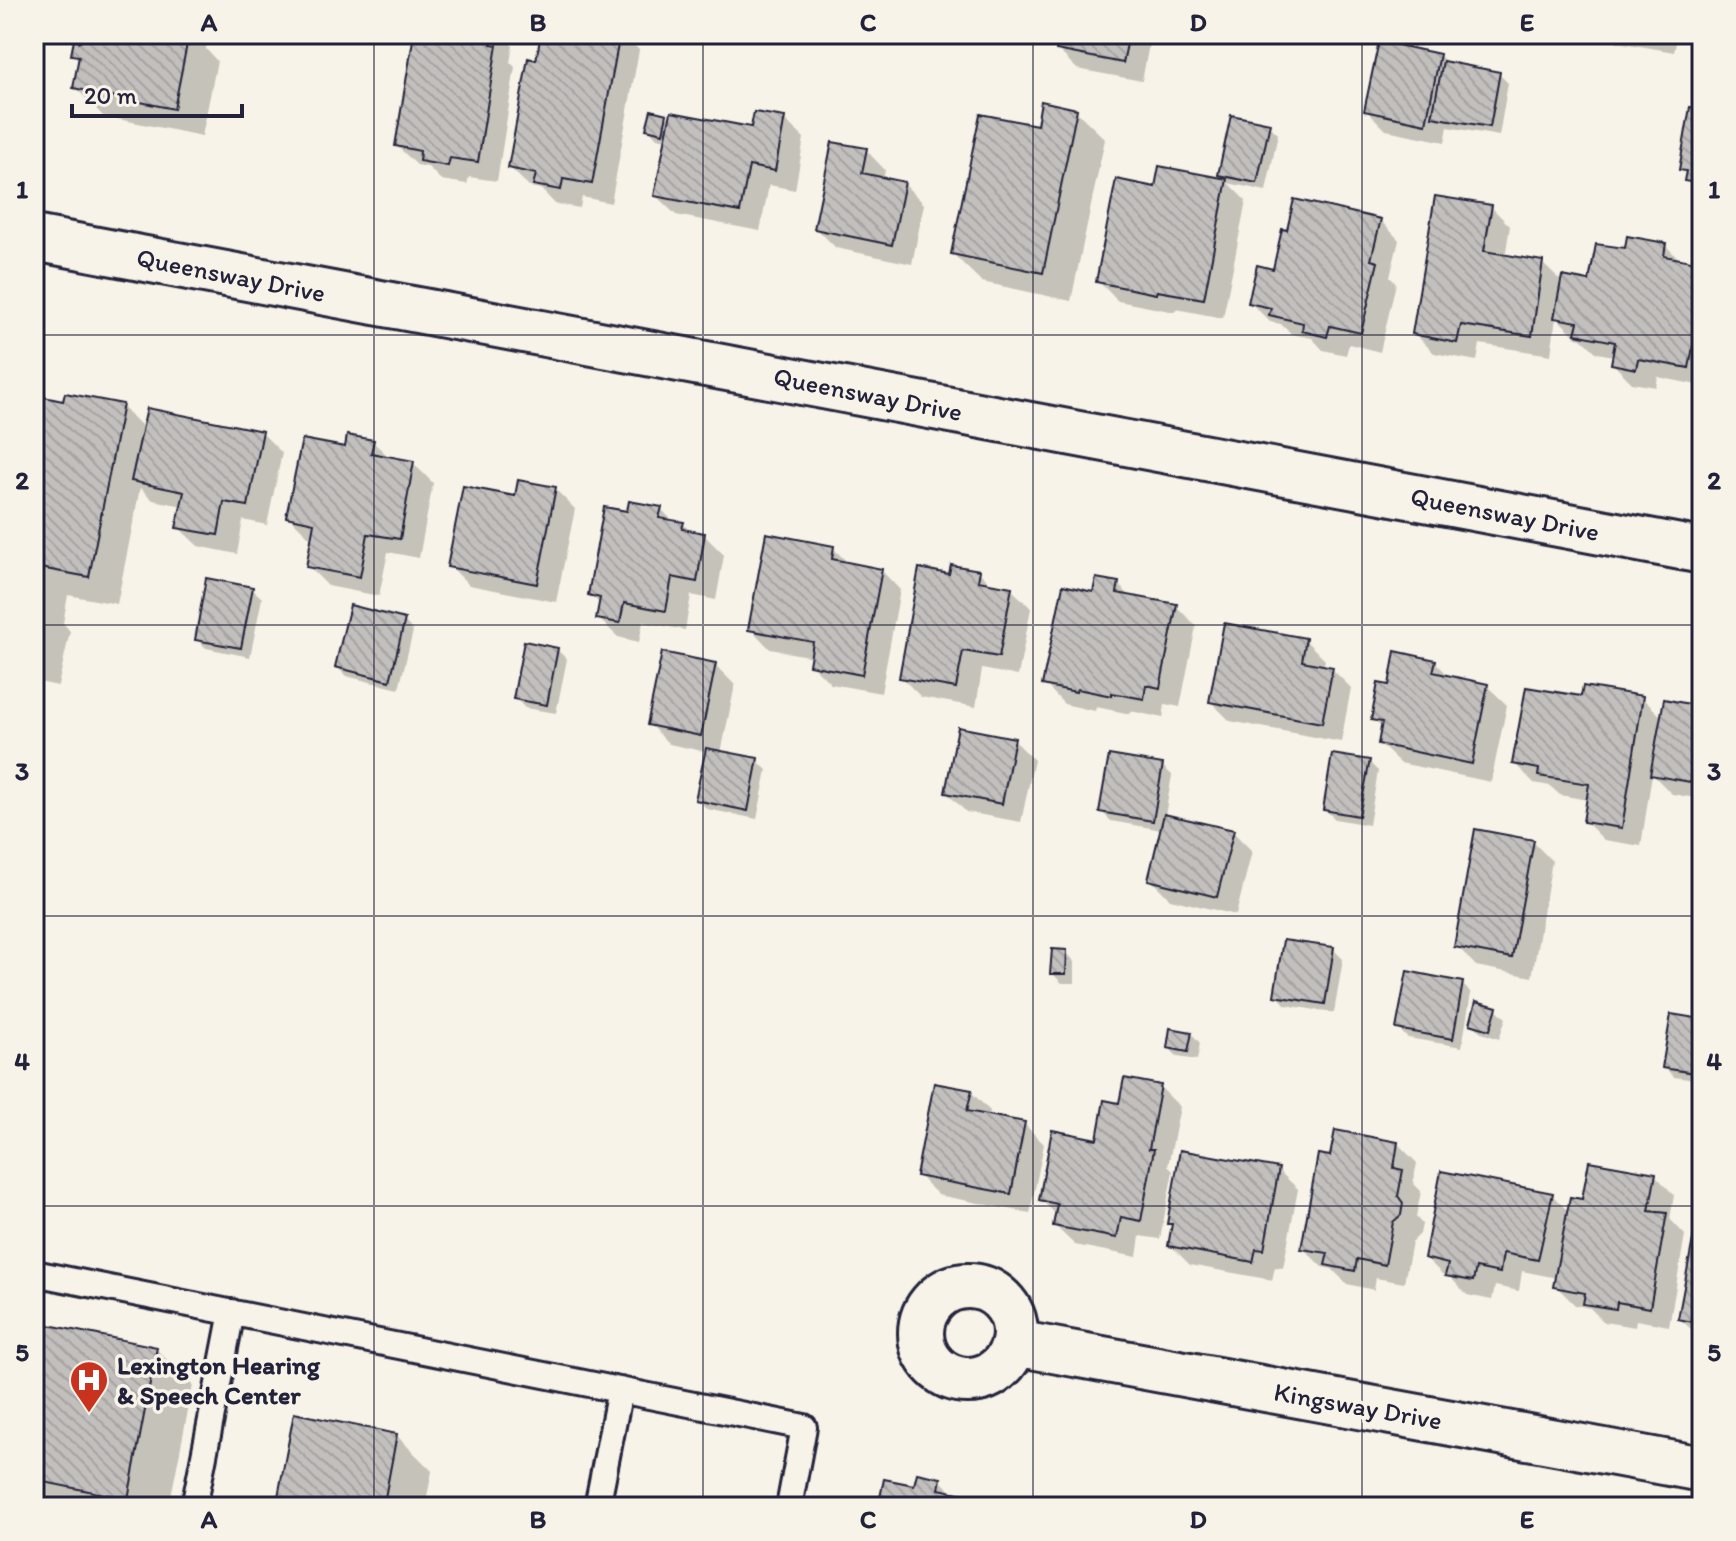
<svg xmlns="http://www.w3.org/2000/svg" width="1736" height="1541" viewBox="0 0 1736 1541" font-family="Itim,sans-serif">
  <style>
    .shadow { fill: #0003 }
    .building { fill: url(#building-back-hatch); stroke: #22223b; stroke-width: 2 }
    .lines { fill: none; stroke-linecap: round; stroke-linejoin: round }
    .service-casing { stroke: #22223b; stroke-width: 30 }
    .minor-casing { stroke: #22223b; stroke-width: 50 }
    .service { stroke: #f7f3e8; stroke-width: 24 }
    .minor { stroke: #f7f3e8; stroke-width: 44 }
    .grid { fill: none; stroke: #22223b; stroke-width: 2; stroke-opacity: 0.55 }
    .labels { text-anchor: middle; stroke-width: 7; stroke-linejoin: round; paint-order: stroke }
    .street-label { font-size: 26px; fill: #22223b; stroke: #f7f3e8 }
    .poi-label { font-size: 26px; font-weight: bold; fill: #22223b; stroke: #f7f3e8; text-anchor: start }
    .neatline { fill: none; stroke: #22223b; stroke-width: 3 }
    .grid-label { font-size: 26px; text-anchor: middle; font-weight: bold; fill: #22223b }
  </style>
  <defs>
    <pattern id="building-back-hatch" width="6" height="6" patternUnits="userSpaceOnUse" patternTransform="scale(2)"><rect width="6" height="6" fill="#c2bfbd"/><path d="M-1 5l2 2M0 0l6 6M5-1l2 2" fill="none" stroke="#a6a4a3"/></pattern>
  </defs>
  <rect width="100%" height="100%" fill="#f7f3e8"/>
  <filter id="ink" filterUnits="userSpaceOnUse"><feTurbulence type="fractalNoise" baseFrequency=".0125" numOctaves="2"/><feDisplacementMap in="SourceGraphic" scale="16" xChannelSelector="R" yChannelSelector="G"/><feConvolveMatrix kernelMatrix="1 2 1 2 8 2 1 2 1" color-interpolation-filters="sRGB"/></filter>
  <g filter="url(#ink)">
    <!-- shadow -->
    <path class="shadow" d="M85,34H208L206,49L217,61L202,136L103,116L75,87L80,61L73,54L83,44Z
      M416,34H501L513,46L510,62L515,67L497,181L469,177L467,184L441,180L428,167L417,165L397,146Z
      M543,34H623L639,50L611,203L582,197L580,208L555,204L541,189L530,187L510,168Z
      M1061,34H1151L1142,81L1077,69L1058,50Z
      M1437,34H1462L1461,41L1440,38Z
      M1609,34H1678L1674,52L1617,42Z
      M1440,56L1448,64L1499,74L1508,83L1499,136L1448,127L1445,142L1386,130L1366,110Z
      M1076,111L1105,139L1071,301L982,282L953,254L1038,128Z
      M1702,111V195L1687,180V176L1681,169Z
      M666,116L671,120L753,129L784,119L804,138L795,190L769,185L760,231L676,215L656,196L667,140L657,138L648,128Z
      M1269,125L1278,134L1266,191L1228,183L1246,201L1223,318L1176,309L1175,312L1118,301L1098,281L1157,189L1161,168L1227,182L1220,174Z
      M866,150L885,170L883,180L904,184L924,204L912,264L836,248L816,228Z
      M1491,207L1510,226L1505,257L1542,263L1563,283L1591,284L1626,251L1665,245L1681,261L1702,265V386L1658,377L1656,387L1632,383L1613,364L1614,356L1597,353L1581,338L1576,337L1556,317L1551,355L1480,344L1477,361L1434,353L1415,334Z
      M1380,220L1399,240L1390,277L1396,283L1380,352L1349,344L1346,355L1323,350L1312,338L1291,334L1281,324L1270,322L1250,302L1275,271Z
      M34,397L65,403L122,406L144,428L262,433L282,453L267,525L243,520L237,554L198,546L178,527L183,506L153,500L140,488L117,604L68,595L63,623L70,631L58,686L34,681Z
      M373,442L390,458L413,463L433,483L419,558L388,552L379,596L328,586L308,566L314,537L308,536L288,516L346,450Z
      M555,489L575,509L556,602L469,585L450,566L516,499Z
      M661,509L674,522L683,524L692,533L704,535L724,555L716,600L691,595L685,630L643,622L639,642L618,637L598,618L601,605L590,594L629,514Z
      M833,548L849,564L881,570L900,590L881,693L831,684L811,664L813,657L770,649L751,629Z
      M979,572L992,585L1011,589L1031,608L1018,676L982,669L976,707L921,697L901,677L951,576Z
      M1118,584L1132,598L1176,606L1196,626L1180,707L1165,704L1163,718L1131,711V714L1096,707L1095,711L1064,704L1045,684L1095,594Z
      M252,589L262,598L250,657L206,648L197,639Z
      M404,621L413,631L399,689L346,676L337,667Z
      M1305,640L1325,660L1323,667L1332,669L1351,688L1341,742L1230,721L1211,702Z
      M557,650L567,659L556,713L525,708L515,698Z
      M1435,662L1451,678L1487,686L1507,705L1491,782L1400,763L1380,744L1383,729L1374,719L1391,687Z
      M715,665L735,685L721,753L757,760L767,770L757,819L707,809L698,800L707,752L669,744L649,724Z
      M1702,695V799L1672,794L1652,774L1641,846L1604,840L1585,821L1588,800L1560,795L1550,786L1534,783L1515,764L1583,698H1642L1662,717L1696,707Z
      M1014,740L1034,760L1021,822L966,812L947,793Z
      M1369,762L1378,771L1369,825L1335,819L1325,810Z
      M1162,766L1172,775L1165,816L1233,832L1252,851L1236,915L1170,899L1150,879L1162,830L1111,821L1101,811Z
      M1533,842L1552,861L1532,977L1476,966L1457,946Z
      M1333,949L1343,959L1334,1013L1286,1005L1277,995Z
      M1066,952L1075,962V983H1062L1052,973Z
      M1462,984L1471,993L1462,1047L1408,1038L1398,1029Z
      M1496,1009L1506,1018L1499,1039L1482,1033L1472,1023Z
      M1702,1021V1081L1674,1077L1664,1067Z
      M1191,1033L1200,1043L1197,1060L1178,1057L1169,1048Z
      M1160,1087L1180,1107L1168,1166L1173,1171L1160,1239L1140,1236L1137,1257L1075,1245L1055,1226L1057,1215L1041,1200L1098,1141L1121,1105Z
      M971,1092L990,1111L989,1117L1024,1124L1044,1144L1030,1213L938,1195L918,1175Z
      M1397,1143L1417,1163L1413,1183L1421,1191L1416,1217L1422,1224L1420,1234L1412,1242L1404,1283L1376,1278L1374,1290L1347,1284L1332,1269L1322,1267L1303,1248L1331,1158Z
      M1278,1170L1298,1189L1283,1268L1275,1267L1272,1280L1190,1265L1170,1245L1173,1228L1169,1223Z
      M1655,1175L1674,1195L1670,1219L1685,1235L1669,1326L1636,1320L1635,1327L1604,1322L1590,1308L1575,1305L1556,1286L1557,1278L1522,1271L1519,1291L1495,1286L1492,1300L1467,1295L1451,1278L1445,1277L1426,1258L1552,1195L1569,1212L1583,1201Z
      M1702,1238V1339L1680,1319Z
      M34,1324L156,1349L193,1385L169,1507H34Z
      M396,1435L432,1471L425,1507H278Z
      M940,1480L954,1494L967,1497L977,1507H880L916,1487Z
      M1040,1501L1061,1505L1063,1507H1039Z"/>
    <!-- building -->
    <path class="building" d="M83,34H189L174,109L73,88L79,56L71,55L74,40L81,42Z
      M414,34H493L491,44L497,45L478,162L450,158L448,166L419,161L420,151L395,146Z
      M541,34H620L592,184L563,179L561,190L533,185L536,174L508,168L528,58L536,60Z
      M1059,34H1129L1123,63L1056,50Z
      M1379,41L1440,54L1426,124L1364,111Z
      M1443,61L1500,72L1490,127L1432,117Z
      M1041,101L1077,109L1043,273L951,254L980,114L1037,125Z
      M1690,107L1702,109V184L1684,181L1686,171L1679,170Z
      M651,110L667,114L663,133L646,129Z
      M671,112L751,127L754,112L785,117L775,171L749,166L740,212L654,196Z
      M1231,115L1270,123L1257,183L1218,175Z
      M832,142L867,148L862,173L905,182L892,245L814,229Z
      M1159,166L1227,179L1204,299L1157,291L1156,294L1096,282L1116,179L1155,187Z
      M1435,196L1492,205L1484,251L1543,261L1532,336L1461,325L1457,343L1412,334Z
      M1294,199L1381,219L1371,260L1378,262L1361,333L1330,326L1327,337L1302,331L1303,323L1269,315L1271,308L1248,303L1257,265L1273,269L1282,229L1287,230Z
      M1627,236L1666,243L1664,256L1702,263V299L1689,368L1638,359L1636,369L1611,364L1615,342L1575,334L1578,322L1554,318L1562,276L1589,281L1596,244L1625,248Z
      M65,393L123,404L89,577L40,568L34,598L43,600L34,641V395L63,401Z
      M147,408L263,431L248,506L224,502L218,535L176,528L184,492L131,481Z
      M347,435L374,440L371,453L414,461L400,539L368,534L360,577L306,567L314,523L286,517L302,439L345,447Z
      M518,480L556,487L537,584L447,567L463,486L515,496Z
      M629,501L662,507L659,518L684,522L682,529L705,533L697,582L672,577L666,611L624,603L620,623L596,619L600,598L588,595L604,507L627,511Z
      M766,533L834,546L832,559L882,569L862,675L809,665L813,642L748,630Z
      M951,565L980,570L978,581L1012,587L999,657L963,651L956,688L899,678L919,568L949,574Z
      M206,578L253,587L241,648L195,640Z
      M1096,578L1119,582L1117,593L1177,604L1160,688L1146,685L1144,699L1112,693V696L1077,689L1076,692L1042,685L1063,585L1093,592Z
      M350,605L405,619L390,681L335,667Z
      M1224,623L1306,638L1302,661L1333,667L1322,723L1209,702Z
      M524,641L558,648L547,705L513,699Z
      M1395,651L1436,660L1433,672L1488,684L1472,764L1378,744L1382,722L1371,720L1378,683L1389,685Z
      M662,652L716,663L701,736L647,725Z
      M1583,686L1643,696L1622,828L1583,822L1589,784L1538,776L1539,769L1512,764L1526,687L1581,696Z
      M1696,692L1702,693V784L1650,775L1664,699L1694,705Z
      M958,727L1015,738L1002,804L945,793Z
      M706,748L758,758L748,811L695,800Z
      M1332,754L1370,760L1359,816L1323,810Z
      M1109,755L1163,764L1153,821L1099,812Z
      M1164,814L1234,830L1217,897L1148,880Z
      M1475,829L1534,840L1512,958L1454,947Z
      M1283,940L1334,947L1325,1004L1274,996Z
      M1052,949L1067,950L1066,974H1050Z
      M1407,971L1463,982L1453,1039L1396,1029Z
      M1476,1001L1497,1007L1490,1030L1470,1024Z
      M1671,1014L1702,1019V1074L1662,1068Z
      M1170,1028L1192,1032L1188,1052L1167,1048Z
      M1124,1078L1161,1085L1149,1149H1154L1141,1221L1121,1217L1117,1238L1053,1226L1057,1204L1039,1200L1052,1130L1097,1139L1104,1100L1119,1103Z
      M934,1083L972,1090L967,1111L1025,1122L1011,1194L916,1176Z
      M1335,1130L1398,1142L1394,1168L1403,1170L1398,1196L1403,1203L1401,1215L1393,1222L1385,1265L1357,1259L1355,1271L1325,1265L1328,1253L1301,1249L1318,1154L1330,1156Z
      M1180,1150L1279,1168L1264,1250L1256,1249L1253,1262L1168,1246L1172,1224H1167Z
      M1589,1161L1656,1173L1649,1211L1667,1213L1650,1308L1617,1302L1616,1309L1583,1304L1585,1293L1553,1287L1570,1197L1582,1199Z
      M1441,1171L1553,1193L1538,1260L1503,1253L1500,1273L1476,1268L1473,1281L1445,1276L1448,1264L1424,1258Z
      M1694,1234L1702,1236V1324L1678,1319Z
      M34,1322L157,1347L128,1499L34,1480Z
      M294,1413L397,1434L384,1503L402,1507H276Z
      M917,1473L941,1478L939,1489L968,1495L965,1507H878L884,1479L914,1485Z"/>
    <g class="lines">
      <defs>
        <path id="service" d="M34,1273L804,1427L789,1507
          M194,1507L232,1312
          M597,1507L620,1390"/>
        <path id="minor" d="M34,238L1702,551
          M921 1333a47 47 0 1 1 94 0a47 47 0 1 1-94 0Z
          M1015,1343L1702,1469"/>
      </defs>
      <!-- service casing -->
      <use href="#service" class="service-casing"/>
      <!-- minor casing -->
      <use href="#minor" class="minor-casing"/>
      <!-- service -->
      <use href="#service" class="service"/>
      <!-- minor -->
      <use href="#minor" class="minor"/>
    </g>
  </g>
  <!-- grid -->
  <path class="grid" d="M374,34V1507M703,34V1507M1033,34V1507M1362,34V1507M34,335H1702M34,625H1702M34,916H1702M34,1206H1702"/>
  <!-- icons -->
  <defs>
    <symbol id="hospital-pin" viewBox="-11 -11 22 30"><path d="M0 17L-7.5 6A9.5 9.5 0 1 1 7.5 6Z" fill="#c8321e" stroke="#f7f3e8"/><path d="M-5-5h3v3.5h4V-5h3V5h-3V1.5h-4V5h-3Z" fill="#fff"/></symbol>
  </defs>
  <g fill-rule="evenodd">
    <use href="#hospital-pin" x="67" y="1358" width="44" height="60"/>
  </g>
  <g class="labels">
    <!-- street labels -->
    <g class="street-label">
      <text transform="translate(231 275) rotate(11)" y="9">Queensway Drive</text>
      <text transform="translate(868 394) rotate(11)" y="9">Queensway Drive</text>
      <text transform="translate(1505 514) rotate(11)" y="9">Queensway Drive</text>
      <text transform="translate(1358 1406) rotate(10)" y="9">Kingsway Drive</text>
    </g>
    <!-- poi labels -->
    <g class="poi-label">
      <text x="117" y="1374">Lexington Hearing<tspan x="117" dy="30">&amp; Speech Center</tspan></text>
    </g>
  </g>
  <!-- margin -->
  <rect width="1736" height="1541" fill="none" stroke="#f7f3e8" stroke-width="88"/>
  <!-- scale -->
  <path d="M72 104v12h170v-12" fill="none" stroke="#22223b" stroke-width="4"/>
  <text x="84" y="104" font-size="24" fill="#22223b" stroke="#f7f3e8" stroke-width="6" paint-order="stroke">20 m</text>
  <rect x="44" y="44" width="1648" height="1453" class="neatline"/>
  <g class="grid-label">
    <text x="209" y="31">A</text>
    <text x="538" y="31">B</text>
    <text x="868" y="31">C</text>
    <text x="1198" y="31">D</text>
    <text x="1527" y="31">E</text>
    <text x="22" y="198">1</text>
    <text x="1714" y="198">1</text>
    <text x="22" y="489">2</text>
    <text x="1714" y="489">2</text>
    <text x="22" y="780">3</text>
    <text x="1714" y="780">3</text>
    <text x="22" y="1070">4</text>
    <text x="1714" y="1070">4</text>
    <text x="22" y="1361">5</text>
    <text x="1714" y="1361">5</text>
    <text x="209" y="1528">A</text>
    <text x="538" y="1528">B</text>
    <text x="868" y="1528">C</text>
    <text x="1198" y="1528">D</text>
    <text x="1527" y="1528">E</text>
  </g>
</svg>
